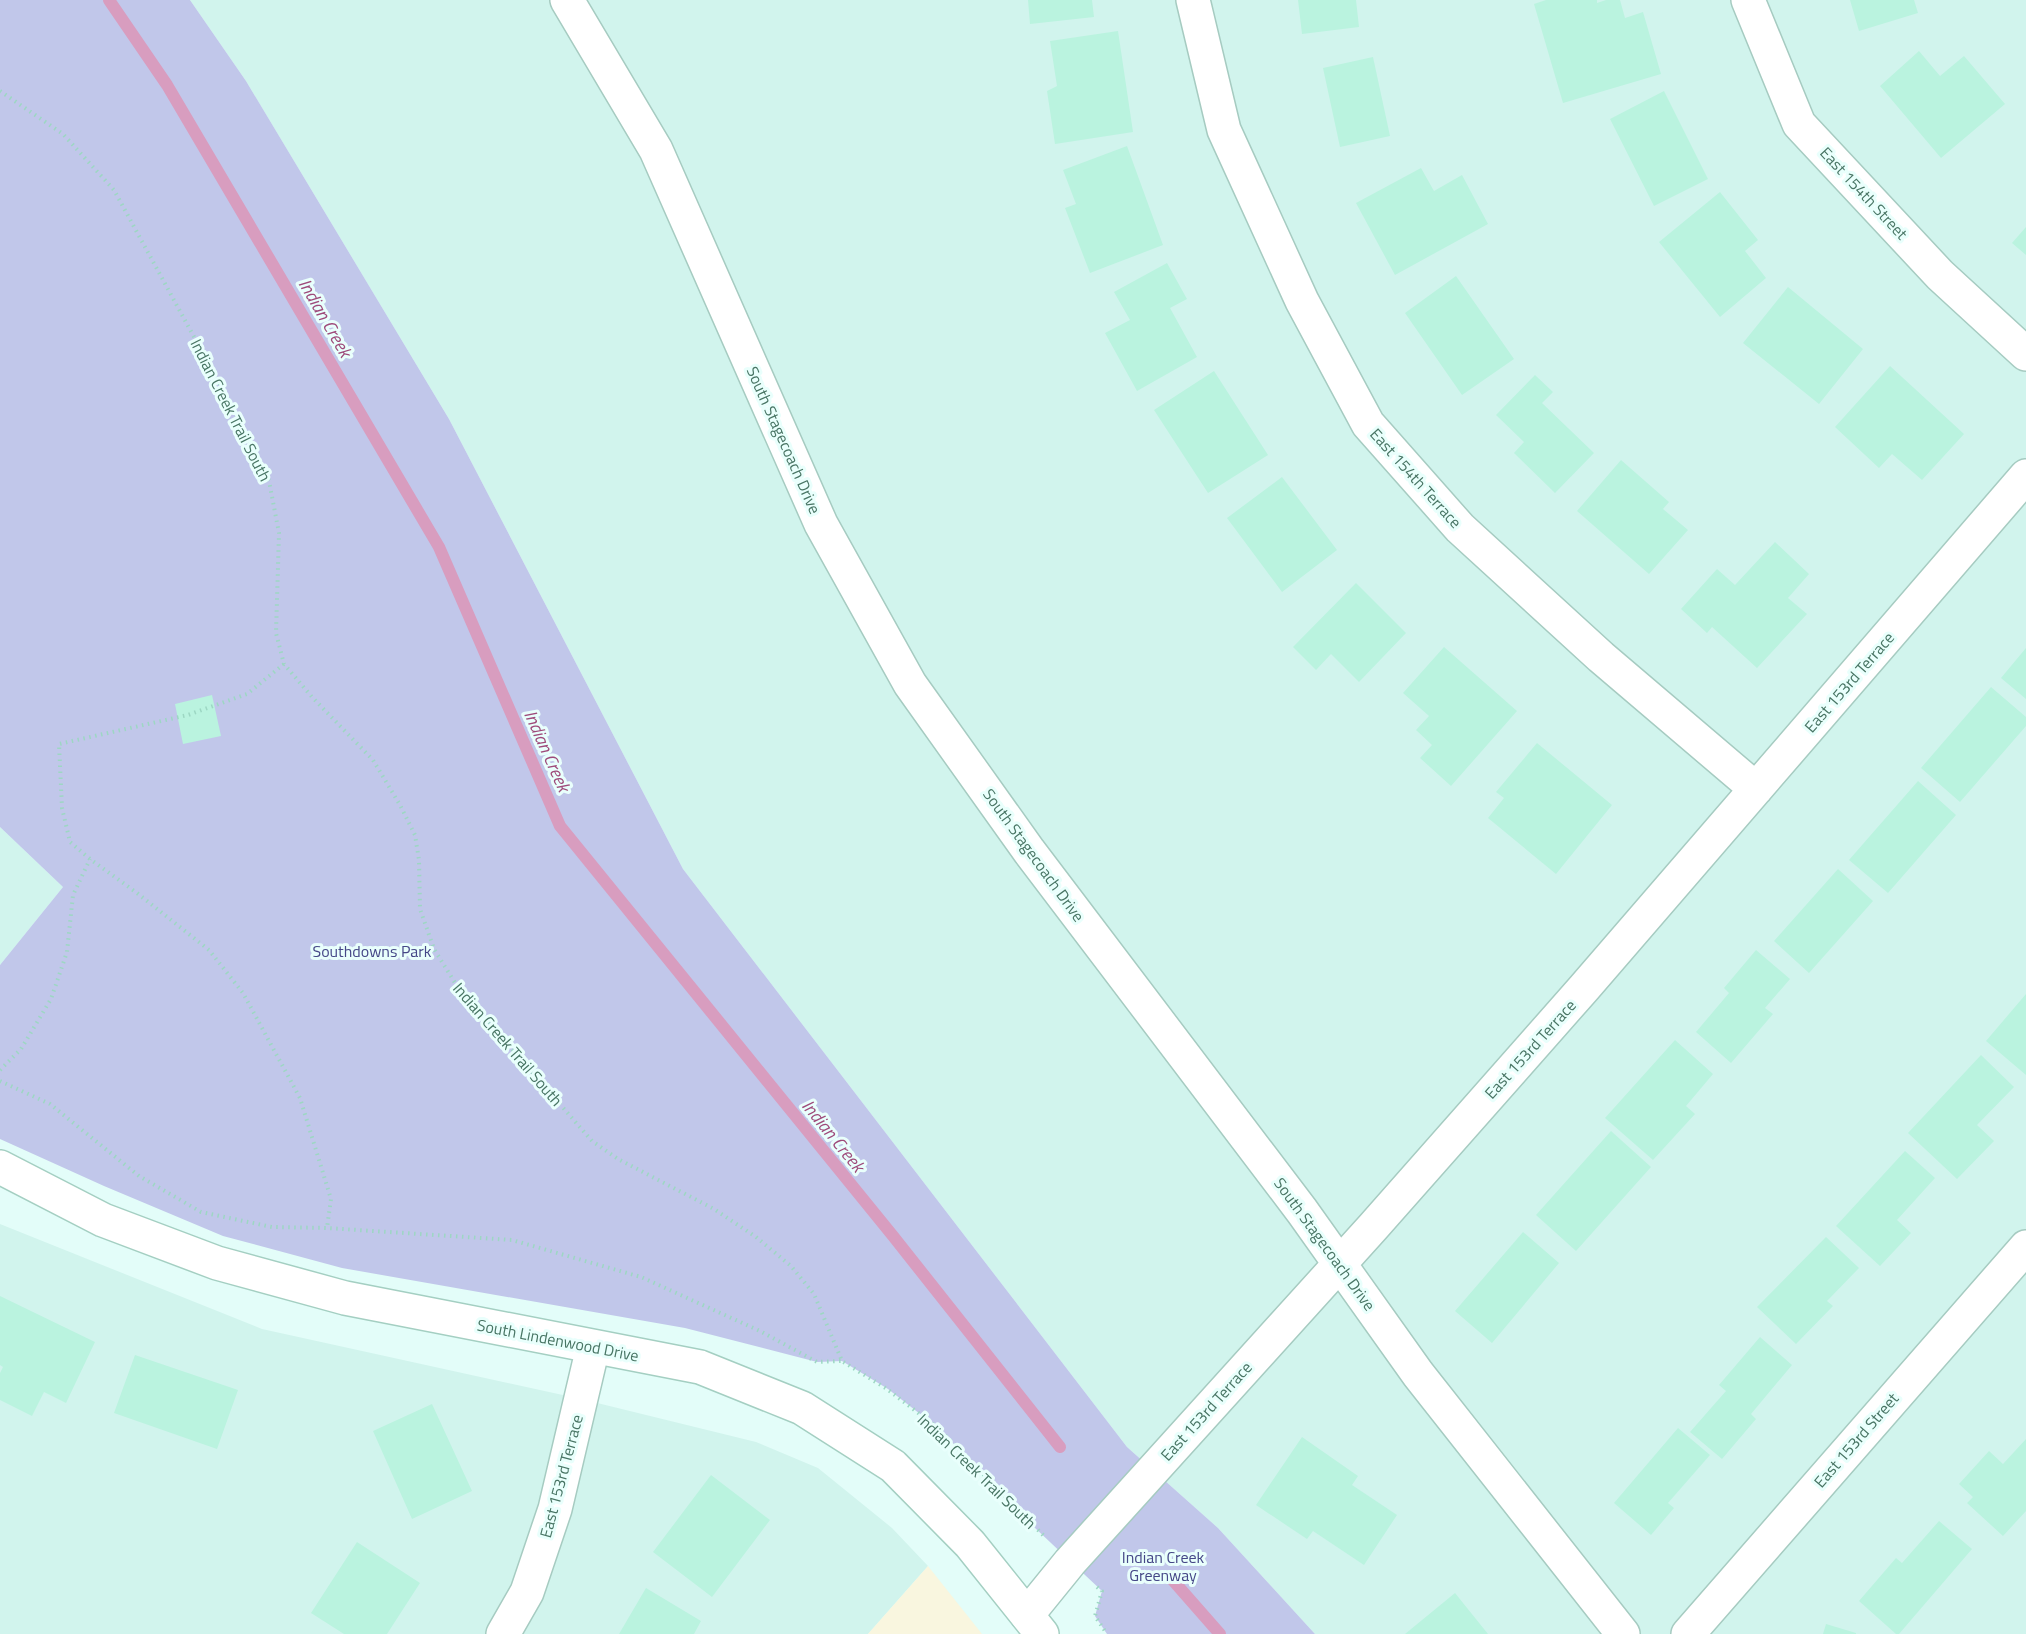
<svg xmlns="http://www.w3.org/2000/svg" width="2026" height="1634" viewBox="0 0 2026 1634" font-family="'Titillium Web',sans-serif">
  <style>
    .residential { fill: #d1f4ed }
    .education { fill: #f9f6df }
    .green { fill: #c1c7ea }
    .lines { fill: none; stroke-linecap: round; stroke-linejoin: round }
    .stream { stroke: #d89dbf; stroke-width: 12 }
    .building { fill: #baf3df }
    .street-casing { stroke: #a6cbc1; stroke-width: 36 }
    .secondary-casing { stroke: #a4cfc2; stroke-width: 36 }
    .path { stroke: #9dd7c3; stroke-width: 4; stroke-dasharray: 1.5 4.5; stroke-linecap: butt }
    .street { stroke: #fff; stroke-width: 33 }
    .secondary { stroke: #fff; stroke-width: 33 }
    .labels { text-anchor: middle; stroke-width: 6; stroke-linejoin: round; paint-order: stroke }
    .street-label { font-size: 16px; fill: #487564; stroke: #e9fffc }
    .park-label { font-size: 16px; fill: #454787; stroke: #e9fffc }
    .water-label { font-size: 18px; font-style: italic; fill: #9e4a7a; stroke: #e9fffc }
  </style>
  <rect width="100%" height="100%" fill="#e3fdf9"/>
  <!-- residential -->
  <path class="residential" d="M190,0H2026V1634H1315L1218,1528L1127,1447L683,869L449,419L246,81Z
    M0,827L63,887L0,965Z
    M0,1224L262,1329L581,1399L756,1442L818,1468L892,1528L928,1566L868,1634H0Z"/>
  <!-- education -->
  <path class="education" d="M928,1566L982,1634H868Z"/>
  <!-- green -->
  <path class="green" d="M0,0H190L246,81L449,419L683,869L1127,1447L1218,1528L1315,1634H1107L1095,1616L1102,1591L1034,1527L938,1428L888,1389L842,1361L817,1362L685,1328L342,1268L223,1236L104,1186L0,1139V965L63,887L0,827Z"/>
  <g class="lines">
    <!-- stream -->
    <path class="stream" d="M109,0L167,85L439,547L560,826L893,1236L1060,1447
      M1170,1577L1220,1634"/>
  </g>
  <!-- building -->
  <path class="building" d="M1028,0H1092L1094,17L1030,24Z
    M1298,0H1356L1359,27L1302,34Z
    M1546,0H1597V3L1606,0H1620L1625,18L1643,12L1661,74L1563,103L1534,4Z
    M1850,0H1914L1918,13L1859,31Z
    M1118,31L1133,132L1055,144L1047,91L1057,86L1050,41Z
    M1919,51L1940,76L1964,56L2005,104L1941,158L1880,86Z
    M1373,57L1390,136L1340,147L1323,68Z
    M1664,91L1708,179L1654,206L1610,119Z
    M1127,146L1163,245L1090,273L1065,208L1076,204L1063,170Z
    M1421,168L1434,191L1462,175L1488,224L1395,275L1356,203Z
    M1720,192L1758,240L1745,251L1766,278L1720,317L1659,242Z
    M2026,227V255L2012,243Z
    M1167,263L1187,299L1170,308L1197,357L1137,391L1105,333L1130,320L1114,292Z
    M1456,276L1514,359L1462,395L1405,313Z
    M1788,287L1863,349L1819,404L1743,343Z
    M1890,366L1964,434L1922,480L1892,454L1879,468L1835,427Z
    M1214,371L1268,455L1208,493L1154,410Z
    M1535,375L1553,392L1542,403L1594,453L1555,493L1514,453L1524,442L1496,415Z
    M1621,460L1669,502L1663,509L1688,530L1649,574L1577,511Z
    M1282,477L1337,550L1282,592L1227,518Z
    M1775,542L1809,574L1788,598L1807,614L1757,668L1712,627L1707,633L1681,609L1717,569L1735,585Z
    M1356,583L1406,633L1359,682L1331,654L1316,670L1293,647Z
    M1444,647L1517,711L1451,786L1420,758L1432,745L1416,730L1429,716L1403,693Z
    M2026,648V699L2001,678Z
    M1991,687L2026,717V726L1960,802L1921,768Z
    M212,695L221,736L183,744L175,704Z
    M1537,743L1612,805L1556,874L1488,818L1504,798L1496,792Z
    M1918,781L1956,815L1888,893L1849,860Z
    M1838,869L1873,901L1809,973L1774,941Z
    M1756,950L1790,979L1765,1008L1773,1014L1731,1063L1696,1032L1729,993L1724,988Z
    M2026,994V1075L1986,1041Z
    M1675,1040L1713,1074L1686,1106L1695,1114L1653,1160L1605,1118Z
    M1981,1055L2014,1087L1977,1125L1994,1141L1957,1179L1908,1133Z
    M1611,1131L1651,1167L1576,1251L1536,1215Z
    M1905,1151L1935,1178L1897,1220L1911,1233L1880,1266L1836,1226Z
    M1523,1232L1559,1263L1492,1343L1455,1311Z
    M1826,1237L1859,1268L1827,1301L1833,1306L1796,1344L1757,1307Z
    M0,1296L95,1342L66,1403L44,1392L32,1416L0,1400V1373L3,1367L0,1365Z
    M1760,1337L1792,1365L1751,1414L1756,1419L1722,1459L1690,1432L1726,1391L1719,1385Z
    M135,1355L238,1390L217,1449L114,1413Z
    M432,1404L472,1491L412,1519L373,1431Z
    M1678,1428L1710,1455L1668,1503L1674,1508L1651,1535L1614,1503Z
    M1302,1437L1358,1476L1352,1485L1397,1515L1364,1565L1313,1531L1307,1539L1256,1505Z
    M2026,1439V1511L2003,1536L1967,1503L1973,1497L1959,1484L1989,1451L2003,1464Z
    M711,1475L770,1520L712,1597L653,1552Z
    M1939,1521L1972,1549L1899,1634H1896L1859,1601L1896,1558L1902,1563Z
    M357,1542L420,1583L387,1634H344L311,1613Z
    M646,1588L701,1621L694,1634H619Z
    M1455,1593L1488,1634H1405Z
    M1826,1624L1856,1633V1634H1823Z"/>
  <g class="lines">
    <defs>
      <path id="street" d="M567,0L656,150L821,524L910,684L1029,851L1302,1211L1418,1374L1623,1634
        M1193,0L1224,130L1302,301L1368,424L1460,528L1601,657L1756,789
        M1748,0L1799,124L1940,275L2026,354
        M1027,1615L1070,1562L1373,1227L1584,988L2026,476
        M503,1634L527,1592L555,1509L593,1347
        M1688,1634L2026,1247"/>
      <path id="secondary" d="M0,1167L103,1220L217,1263L345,1298L700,1367L802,1408L893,1466L970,1544L1042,1634"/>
    </defs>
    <!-- street casing -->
    <use href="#street" class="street-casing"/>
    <!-- secondary casing -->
    <use href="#secondary" class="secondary-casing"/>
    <!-- path -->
    <path class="path" d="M0,91L63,134L114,190L236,414L269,481L279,533L276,633L284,664L312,697L373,760L400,805L415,835L419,860L420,909L434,949L457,986L592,1141L618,1159L714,1209L756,1237L791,1266L814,1294L842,1361L887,1389L938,1428L1044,1536
      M284,664L247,694L188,715L59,744L62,808L70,842L90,859L137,893L209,950L243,993L300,1098L331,1199L327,1228
      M0,1070L21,1049L51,999L67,952L73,895L90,859
      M0,1081L50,1104L139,1176L201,1212L272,1227L327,1228L512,1240L641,1277L760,1331L817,1362L842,1361
      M1097,1587L1102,1591L1095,1616L1107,1634"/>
    <!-- street -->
    <use href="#street" class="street"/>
    <!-- secondary -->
    <use href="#secondary" class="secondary"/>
  </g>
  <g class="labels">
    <!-- street labels -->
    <g class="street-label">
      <text transform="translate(1864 193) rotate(47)" y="6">East 154th Street</text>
      <text transform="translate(231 410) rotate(63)" y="6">Indian Creek Trail South</text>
      <text transform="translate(784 440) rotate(66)" y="6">South Stagecoach Drive</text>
      <text transform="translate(1416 478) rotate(48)" y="6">East 154th Terrace</text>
      <text transform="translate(1849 682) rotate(-49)" y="6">East 153rd Terrace</text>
      <text transform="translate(1034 855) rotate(54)" y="6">South Stagecoach Drive</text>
      <text transform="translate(508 1044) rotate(49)" y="6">Indian Creek Trail South</text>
      <text transform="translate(1530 1049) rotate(-48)" y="6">East 153rd Terrace</text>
      <text transform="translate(1325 1244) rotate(54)" y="6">South Stagecoach Drive</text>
      <text transform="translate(558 1340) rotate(11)" y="6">South Lindenwood Drive</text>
      <text transform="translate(1206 1411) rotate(-48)" y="6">East 153rd Terrace</text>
      <text transform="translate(1856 1440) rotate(-49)" y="6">East 153rd Street</text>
      <text transform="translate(977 1471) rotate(44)" y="6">Indian Creek Trail South</text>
      <text transform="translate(561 1476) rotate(-75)" y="6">East 153rd Terrace</text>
    </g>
    <!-- park labels -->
    <g class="park-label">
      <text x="372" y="957">Southdowns Park</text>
      <text x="1163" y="1563">Indian Creek<tspan x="1163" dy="18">Greenway</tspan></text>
    </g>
    <!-- water labels -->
    <g class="water-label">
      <text transform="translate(325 318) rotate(60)" y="6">Indian Creek</text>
      <text transform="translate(547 751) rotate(66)" y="6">Indian Creek</text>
      <text transform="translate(833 1136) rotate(51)" y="6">Indian Creek</text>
    </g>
  </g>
</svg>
